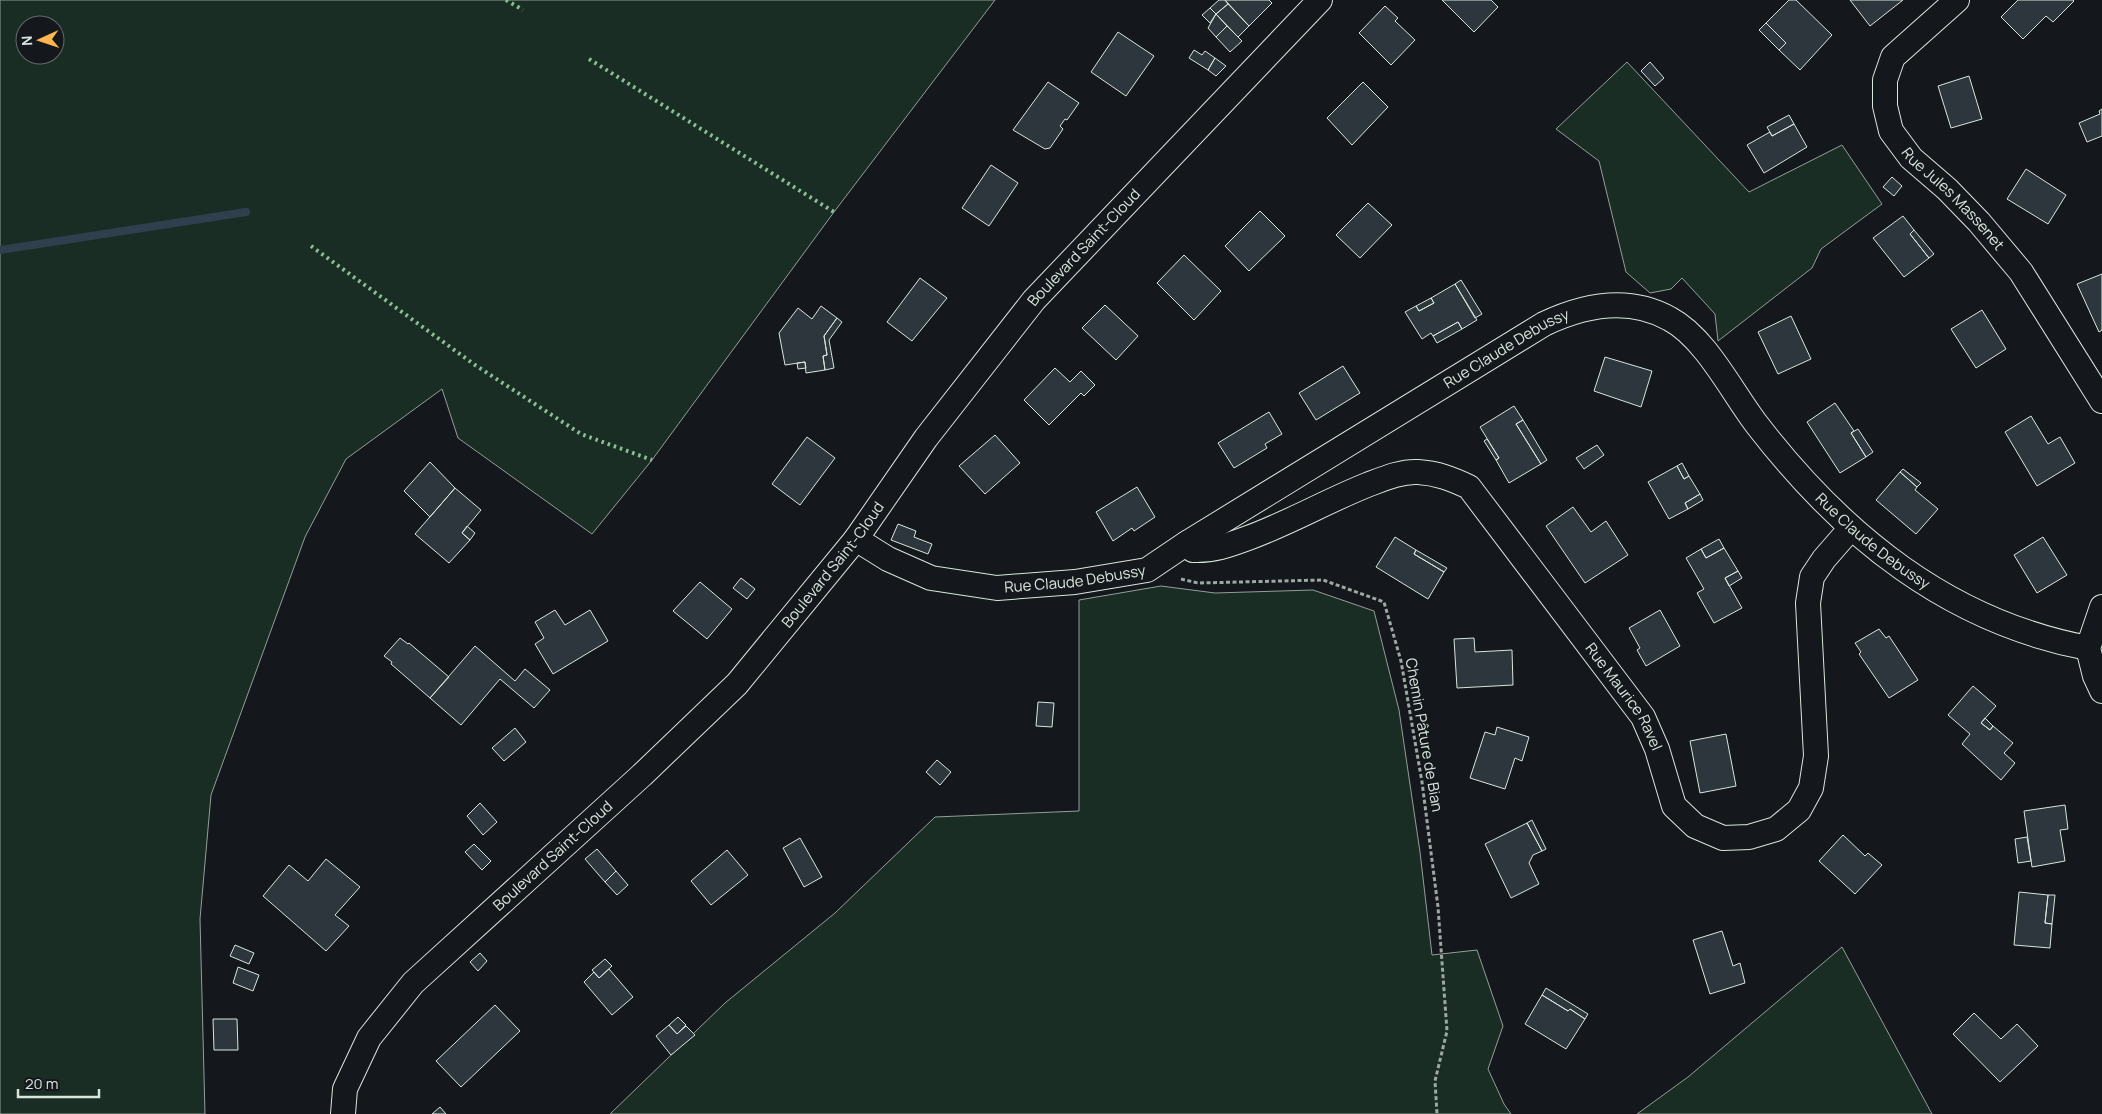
<svg xmlns="http://www.w3.org/2000/svg" width="2102" height="1114" viewBox="0 0 2102 1114" font-family="Manrope,sans-serif">
  <style>
    .green { fill: #1a2d24; stroke: #939e99; fill-rule: evenodd }
    .lines { fill: none; stroke-linecap: round; stroke-linejoin: round }
    .stream { stroke: #2f3f4d; stroke-width: 8 }
    .building { fill: #2c363c; stroke: #d8e6dc }
    .minor-casing { stroke: #d8e6dc; stroke-width: 26 }
    .path { stroke: #9da8a2; stroke-width: 3; stroke-dasharray: 4 2.5; stroke-linecap: butt }
    .minor { stroke: #14181c; stroke-width: 24 }
    .hedge { stroke: #8ac095; stroke-width: 4; stroke-dasharray: 2.5 4; stroke-linecap: butt }
    .labels { text-anchor: middle; stroke-width: 4; stroke-linejoin: round; paint-order: stroke }
    .street-label { font-size: 15px; fill: #d8e6dc; stroke: #14181c }
  </style>
  <rect width="100%" height="100%" fill="#14181c"/>
  <!-- green -->
  <path class="green" d="M0,0H995L834,212L652,460L592,534L458,438L442,389L346,459L305,537L211,795L200,919L205,1114H0ZM25,25H55V55H25Z
    M1627,62L1749,192L1842,145L1882,204L1821,249L1812,268L1718,341L1715,314L1682,278L1671,289L1650,293L1626,272L1599,161L1556,129Z
    M1161,586L1215,593L1313,590L1374,611L1399,710L1420,852L1432,955L1477,950L1503,1026L1488,1069L1504,1104L1511,1114H610L725,1003L835,913L935,817L1079,811V600Z
    M1842,947L1932,1114H1637L1688,1077Z"/>
  <g class="lines">
    <!-- stream -->
    <path class="stream" d="M0,250L246,212"/>
  </g>
  <!-- building -->
  <path class="building" d="M1219,0H1225L1228,4L1216,14L1210,8Z
    M1225,0H1269L1272,3L1249,26Z
    M1442,0H1491L1498,7L1474,32Z
    M1789,0H1796L1832,35L1800,70L1779,50L1786,43L1766,23Z
    M1850,0H1903L1870,26Z
    M2018,0H2073L2074,1L2053,22L2046,16L2023,39L2001,17Z
    M1228,4L1249,26L1238,37L1216,14Z
    M1385,6L1398,18L1395,21L1415,40L1391,65L1359,33Z
    M1210,8L1216,14L1210,23L1202,15Z
    M1216,14L1227,26L1216,37L1208,28Z
    M1766,23L1786,43L1779,50L1759,30Z
    M1227,26L1242,41L1230,52L1216,37Z
    M1118,32L1154,56L1126,96L1091,72Z
    M1194,50L1202,55L1205,51L1215,58L1208,70L1189,58Z
    M1215,58L1226,66L1216,76L1208,70Z
    M1650,62L1664,78L1655,86L1641,71Z
    M1969,76L1982,119L1951,128L1938,86Z
    M1048,82L1079,103L1067,120L1065,119L1060,126L1063,129L1050,148L1045,149L1013,130Z
    M1363,82L1388,107L1352,145L1327,118Z
    M2102,109V136L2087,142L2079,123L2100,114L2099,111Z
    M1789,115L1794,124L1772,136L1767,127Z
    M1794,124L1807,147L1764,173L1747,145L1770,132L1772,136Z
    M991,165L1018,183L989,226L962,208Z
    M2026,169L2066,195L2048,224L2007,199Z
    M1892,177L1902,186L1894,196L1883,187Z
    M1368,203L1392,225L1360,258L1336,235Z
    M1260,211L1285,236L1249,271L1225,246Z
    M1903,216L1914,230L1910,234L1929,258L1904,277L1873,238Z
    M1914,230L1934,254L1929,258L1910,234Z
    M1184,255L1221,291L1194,320L1157,283Z
    M2102,274V330L2099,332L2077,284Z
    M920,278L947,298L912,341L887,322Z
    M1461,280L1482,314L1475,318L1455,284Z
    M1455,284L1477,320L1462,329L1458,322L1433,336L1431,333L1422,339L1405,312L1416,306L1419,311L1434,303L1431,298Z
    M1431,298L1434,303L1419,311L1416,306Z
    M1105,305L1138,336L1116,360L1082,328Z
    M821,306L837,318L824,336L827,355L823,356L825,370L806,373L805,362L785,365L779,333L798,308L812,319Z
    M1982,310L2006,349L1976,368L1951,329Z
    M1791,316L1811,359L1778,374L1758,332Z
    M837,318L842,322L829,340L834,368L825,370L823,356L827,355L824,336Z
    M1458,322L1462,329L1437,343L1433,336Z
    M1605,357L1652,371L1641,407L1594,391Z
    M805,362L806,368L798,369L797,363Z
    M1343,366L1360,393L1316,420L1299,393Z
    M1055,368L1070,382L1081,371L1095,385L1084,396L1081,393L1049,425L1024,400Z
    M1835,403L1854,431L1851,433L1866,457L1840,473L1807,422Z
    M1514,406L1523,420L1516,424L1541,464L1509,483L1496,460L1499,458L1480,427Z
    M1269,412L1282,434L1265,444L1267,448L1234,468L1218,443Z
    M2031,416L2048,444L2060,437L2075,463L2037,486L2005,432Z
    M1523,420L1547,460L1541,464L1516,424Z
    M1858,429L1873,452L1866,457L1851,433Z
    M995,435L1020,463L985,494L959,466Z
    M807,437L835,458L800,505L772,484Z
    M1487,439L1499,458L1496,460L1484,441Z
    M1597,445L1604,455L1584,469L1576,458Z
    M430,462L455,488L430,517L404,491Z
    M1682,463L1689,476L1684,479L1677,466Z
    M1677,466L1684,479L1689,476L1700,494L1685,503L1688,509L1669,519L1648,482Z
    M1903,469L1921,483L1917,487L1900,472Z
    M1900,472L1917,487L1915,490L1938,509L1916,534L1876,500Z
    M1137,487L1155,517L1134,531L1132,528L1113,541L1096,512Z
    M455,488L481,510L462,533L470,540L449,563L415,534Z
    M1700,494L1703,500L1688,509L1685,503Z
    M1573,507L1591,532L1606,521L1628,555L1585,583L1546,526Z
    M898,524L916,531L914,537L932,544L928,554L891,540Z
    M467,526L475,533L470,540L462,533Z
    M1395,537L1416,550L1414,554L1444,572L1428,599L1376,567Z
    M2043,537L2067,575L2037,593L2014,555Z
    M1719,539L1724,548L1706,558L1701,549Z
    M1724,548L1738,571L1725,578L1742,608L1714,623L1697,593L1704,589L1686,558L1701,549L1706,558Z
    M1416,550L1447,568L1444,572L1414,554Z
    M1738,571L1742,578L1729,586L1725,578Z
    M741,578L755,589L747,599L733,588Z
    M700,582L732,609L707,639L673,611Z
    M555,610L565,625L590,610L608,641L553,674L535,644L544,638L535,622Z
    M1660,610L1680,646L1646,666L1637,650L1640,648L1629,628Z
    M1879,629L1886,638L1889,636L1918,680L1889,698L1859,654L1861,652L1855,643Z
    M400,638L408,644L409,643L449,677L430,698L391,664L392,662L384,656Z
    M1474,638L1475,652L1512,650L1513,685L1457,688L1454,639Z
    M475,646L515,681L525,669L550,690L534,708L500,679L461,725L430,698Z
    M1973,686L1996,706L1981,723L1990,730L1993,726L2013,743L2004,753L2015,763L2001,780L1962,744L1970,734L1948,715Z
    M1038,702L1054,703L1052,727L1036,726Z
    M1985,718L1993,726L1990,730L1981,723Z
    M1497,727L1529,737L1522,761L1515,758L1505,789L1470,778L1485,732L1495,735Z
    M515,728L526,742L504,761L492,748Z
    M1726,734L1736,786L1700,793L1690,741Z
    M937,760L951,772L940,785L926,772Z
    M480,803L497,822L483,835L467,816Z
    M2065,805L2068,829L2060,830L2065,861L2032,867L2024,811Z
    M1532,820L1546,849L1542,851L1527,823Z
    M1527,823L1542,851L1533,855L1529,863L1539,884L1511,898L1485,844Z
    M1843,835L1865,856L1868,853L1882,865L1855,894L1819,861Z
    M2027,837L2031,861L2018,863L2015,839Z
    M800,838L822,877L804,887L783,848Z
    M474,844L491,861L482,870L465,852Z
    M597,849L616,871L605,882L585,859Z
    M727,850L748,875L711,905L691,881Z
    M326,859L360,887L335,915L349,926L326,951L263,896L289,865L308,881Z
    M616,871L628,885L617,895L605,882Z
    M2019,892L2048,895L2045,923L2052,924L2050,948L2014,945Z
    M2048,895H2055L2052,924L2045,923Z
    M1722,931L1733,966L1740,963L1745,983L1710,994L1693,940Z
    M235,945L254,953L249,964L230,956Z
    M480,953L487,961L478,971L470,962Z
    M605,959L612,966L599,978L592,970Z
    M238,967L259,975L253,991L233,983Z
    M609,969L633,997L612,1015L584,982L594,972L599,978Z
    M1546,988L1588,1014L1585,1019L1570,1009L1568,1011L1542,995Z
    M1542,995L1568,1011L1570,1009L1585,1019L1566,1049L1525,1024Z
    M495,1005L520,1031L461,1087L436,1061Z
    M1974,1013L2001,1039L2017,1024L2038,1046L2000,1082L1953,1034Z
    M678,1017L686,1025L677,1034L669,1025Z
    M213,1019H237L238,1050H214Z
    M669,1025L677,1034L686,1026L695,1035L671,1055L656,1036Z
    M440,1107L446,1114H432Z"/>
  <g class="lines">
    <defs>
      <g id="minor">
        <path id="s1" d="M1957,0L1893,57L1885,80V106L1891,131L1911,158L1947,189L1979,222L2021,272L2102,401"/>
        <path id="s2" d="M856,539L888,559L931,578L997,588L1075,582L1147,570L1187,543L1544,324C1584,305 1629,296 1670,319C1706,338 1733,394 1758,426C1843,536 1949,622 2088,648"/>
        <path id="s3" d="M1187,543L1193,550C1213,551 1229,545 1248,538C1289,523 1327,501 1367,485C1383,479 1401,471 1418,472C1437,473 1452,479 1469,487L1643,717L1657,749L1674,806L1695,826L1723,838L1749,837L1776,829L1799,810L1811,788L1816,756L1808,603L1812,577L1824,559L1851,528"/>
        <path d="M2102,607L2088,648L2095,676L2102,691"/>
        <path id="s4" d="M343,1114L345,1089L369,1038L413,983L642,775L737,684L856,539L926,438L1034,300L1320,0"/>
      </g>
    </defs>
    <!-- minor casing -->
    <use href="#minor" class="minor-casing"/>
    <!-- path -->
    <path class="path" d="M1181,579L1198,583L1323,580L1384,602L1401,661L1422,782L1438,907L1447,1031L1435,1081L1437,1114"/>
    <!-- minor -->
    <use href="#minor" class="minor"/>
    <!-- hedge -->
    <path class="hedge" d="M506,0L523,10
      M589,59L834,212
      M311,246L475,365L581,434L652,460"/>
  </g>
  <g class="labels">
    <!-- street labels -->
    <g class="street-label">
      <text dy="5" stroke="none"><textPath href="#s1" startOffset="254">Rue Jules Massenet</textPath></text>
      <text dy="5" stroke="none"><textPath href="#s4" startOffset="1151">Boulevard Saint-Cloud</textPath></text>
      <text dy="5" stroke="none"><textPath href="#s2" startOffset="725">Rue Claude Debussy</textPath></text>
      <text dy="5" stroke="none"><textPath href="#s2" startOffset="1204">Rue Claude Debussy</textPath></text>
      <text dy="5" stroke="none"><textPath href="#s4" startOffset="746">Boulevard Saint-Cloud</textPath></text>
      <text dy="5" stroke="none"><textPath href="#s2" startOffset="230">Rue Claude Debussy</textPath></text>
      <text dy="5" stroke="none"><textPath href="#s3" startOffset="564">Rue Maurice Ravel</textPath></text>
      <text transform="translate(1424 735) rotate(80)" y="5">Chemin Pâture de Bian</text>
      <text dy="5" stroke="none"><textPath href="#s4" startOffset="341">Boulevard Saint-Cloud</textPath></text>
    </g>
  </g>
  <!-- north arrow -->
  <g transform="translate(40 40) rotate(267)"><circle r="24" fill="#14181c" stroke="#626a69"/>
  <path d="M0-4L9 19L0 12L-9 19Z" fill="#ffb74d"/>
  <text y="-8" font-size="14" font-weight="bold" text-anchor="middle" fill="#d8e6dc">N</text>
  </g>
  <!-- scale -->
  <path d="M18 1089v8h81v-8" fill="none" stroke="#d8e6dc" stroke-width="2.5"/>
  <text x="25" y="1089" font-size="15" fill="#d8e6dc" stroke="#14181c" stroke-width="4" paint-order="stroke">20 m</text>
</svg>
